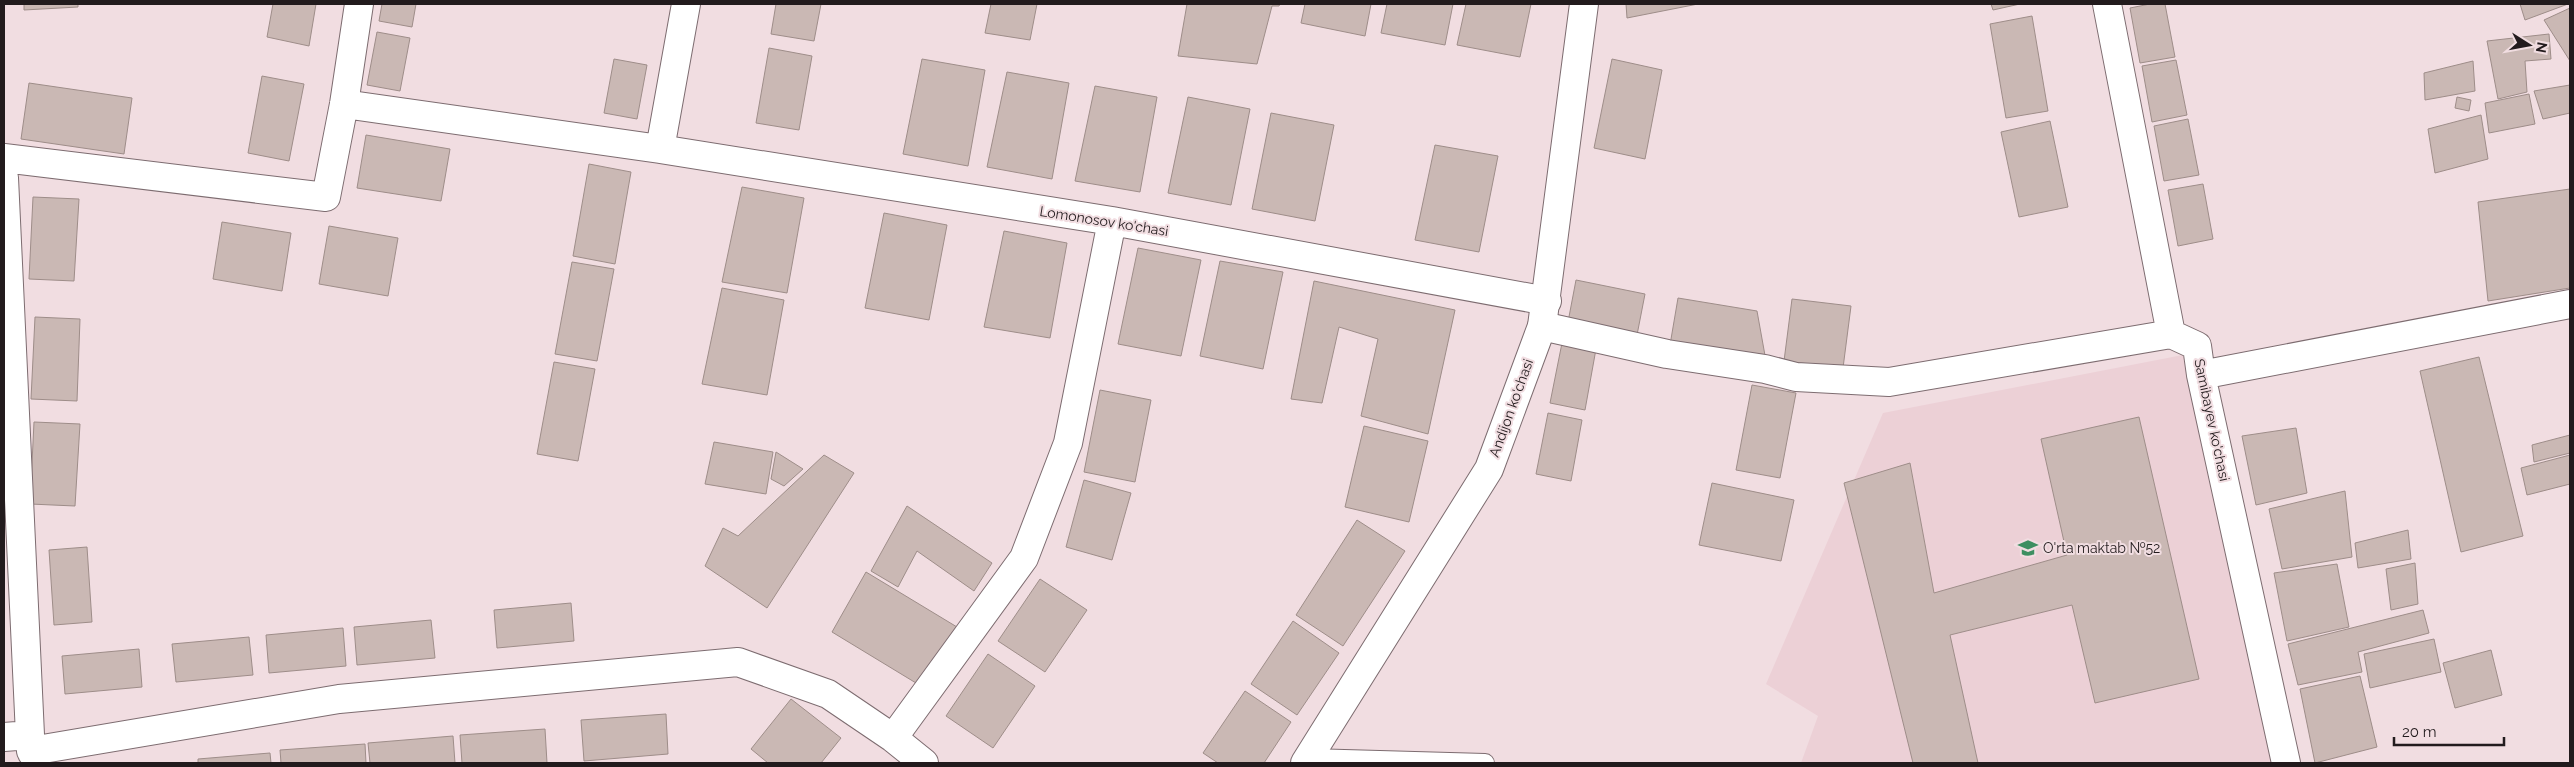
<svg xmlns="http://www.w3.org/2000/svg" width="2574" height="767" viewBox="0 0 2574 767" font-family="Raleway,sans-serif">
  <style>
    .built { fill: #ecd0d6 }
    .building { fill: #cab8b4; stroke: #9e8d89 }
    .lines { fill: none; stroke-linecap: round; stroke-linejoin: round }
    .service-casing { stroke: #7d6c70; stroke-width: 20 }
    .minor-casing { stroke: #7d6c70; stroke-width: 30 }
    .tertiary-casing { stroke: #7d6c70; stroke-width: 30 }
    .service { stroke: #fff; stroke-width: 18 }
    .minor { stroke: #fff; stroke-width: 28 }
    .tertiary { stroke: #fff; stroke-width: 28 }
    .labels { text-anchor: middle; stroke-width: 4; stroke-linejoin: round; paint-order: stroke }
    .street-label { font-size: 14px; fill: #221b1d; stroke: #f1dde1 }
    .poi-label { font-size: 14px; fill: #221b1d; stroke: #f1dde1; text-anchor: start }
  </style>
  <rect width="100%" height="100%" fill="#f1dde1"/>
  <!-- built -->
  <path class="built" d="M2188,354L2277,763H1801L1818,716L1766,684L1883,413Z"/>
  <!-- building -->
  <path class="building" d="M24,4H78V7L24,10Z
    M273,4H316L309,46L267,37Z
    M382,4H416L412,27L379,21Z
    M776,4H821L814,41L771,34Z
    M991,4H1037L1030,40L985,33Z
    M1187,4H1280L1279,6H1272L1257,64L1178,56Z
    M1305,4H1371L1365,36L1301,23Z
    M1387,4H1453L1445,45L1381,33Z
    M1466,4H1531L1520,57L1457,45Z
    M1626,4H1698L1627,18Z
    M1991,4H2020L1993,10Z
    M2150,4H2165L2175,57L2140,63L2130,8Z
    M2520,4H2568L2525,20Z
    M2570,8V61L2544,20Z
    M2032,16L2048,111L2006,118L1990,24Z
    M377,32L410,38L400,91L367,85Z
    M2549,34L2551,59L2525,61L2527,92L2498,99L2487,41Z
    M769,48L812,56L799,130L756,123Z
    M614,59L647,65L637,119L604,113Z
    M922,59L985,70L968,166L903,154Z
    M1612,59L1662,70L1645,159L1594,148Z
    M2176,60L2187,115L2152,122L2142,66Z
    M2473,61L2475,91L2425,100L2424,73Z
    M1007,72L1069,83L1052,179L987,167Z
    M262,76L304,84L289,161L248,153Z
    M29,83L132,98L124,154L21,139Z
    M2570,85V113L2543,119L2534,91Z
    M1095,86L1157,97L1140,192L1075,181Z
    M2529,94L2535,124L2489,133L2485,103Z
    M1188,97L1250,109L1231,205L1168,193Z
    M2457,97L2471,100L2469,111L2455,108Z
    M1271,113L1334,125L1315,221L1252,209Z
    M2481,115L2488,159L2435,173L2428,129Z
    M2188,119L2199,175L2164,181L2154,126Z
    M2050,121L2068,207L2019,217L2001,132Z
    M366,135L450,149L441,201L357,188Z
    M1435,145L1498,156L1479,252L1415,240Z
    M589,164L631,172L615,264L573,256Z
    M2203,184L2213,239L2178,246L2168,190Z
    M742,187L804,198L787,293L722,282Z
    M2570,189V288L2488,301L2478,202Z
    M33,197L79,199L74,281L29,279Z
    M884,213L947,225L929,320L865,308Z
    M222,222L291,233L282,291L213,279Z
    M329,226L398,238L388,296L319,284Z
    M1004,231L1067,243L1050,338L984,327Z
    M1138,248L1201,260L1181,356L1118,344Z
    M1220,261L1283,272L1263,369L1200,356Z
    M572,262L614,269L597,361L555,354Z
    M1576,280L1645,294L1637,335L1568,322Z
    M1314,281L1455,310L1428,434L1361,416L1378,339L1339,327L1322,403L1291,399Z
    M722,288L784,300L767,395L702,384Z
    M1678,298L1757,311L1766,361L1670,345Z
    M1792,299L1851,306L1843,368L1784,361Z
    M35,317L80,319L77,401L31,399Z
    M1562,343L1596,349L1585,410L1550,403Z
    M2479,357L2523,536L2461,552L2420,371Z
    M554,362L595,369L578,461L537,454Z
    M1752,385L1796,393L1780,478L1736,470Z
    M1100,390L1151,400L1135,482L1084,472Z
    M1548,413L1582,420L1571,481L1536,474Z
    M2139,417L2199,679L2095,703L2072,605L1950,635L1978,763H1913L1844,483L1910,463L1934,593L2067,555L2041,439Z
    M34,422L80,424L75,506L30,504Z
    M1364,426L1428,441L1409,522L1345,507Z
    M2296,428L2307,493L2256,505L2242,436Z
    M2570,435V453L2534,462L2532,445Z
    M714,442L773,452L766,494L705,484Z
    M776,452L803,469L784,486L771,479Z
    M824,455L854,473L767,608L705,566L723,528L738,536Z
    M2570,455V484L2527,495L2521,468Z
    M1084,480L1131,493L1112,560L1066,547Z
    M1712,483L1794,500L1781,561L1699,545Z
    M2345,491L2352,557L2282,569L2269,509Z
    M907,506L992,563L974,591L917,551L898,587L871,571Z
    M1357,520L1405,551L1343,646L1296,615Z
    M2408,530L2411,559L2358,568L2355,543Z
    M87,547L92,622L54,625L49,550Z
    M2415,563L2418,604L2391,610L2386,569Z
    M2337,564L2349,627L2287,641L2274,573Z
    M866,572L957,627L916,683L832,632Z
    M1040,579L1087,610L1045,672L998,641Z
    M571,603L574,641L497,648L494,610Z
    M2423,610L2429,633L2358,652L2362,672L2298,685L2288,644Z
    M431,620L435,658L357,665L354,627Z
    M1293,621L1339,653L1297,715L1251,684Z
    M343,628L346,666L269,673L266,635Z
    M249,637L253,675L176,682L172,644Z
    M2434,639L2441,672L2370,688L2364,654Z
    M139,649L142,687L65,694L62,656Z
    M2491,650L2502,695L2455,708L2443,663Z
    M988,654L1035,686L993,748L946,716Z
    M2360,676L2377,747L2315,763L2300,689Z
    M1245,691L1291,722L1264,763H1218L1203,753Z
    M791,699L841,738L821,763H768L751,749Z
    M666,714L668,754L584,761L581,720Z
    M545,729L547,763H462L460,735Z
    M453,736L455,763H370L368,743Z
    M365,744L366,763H281L280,750Z
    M270,753L271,763H198V759Z"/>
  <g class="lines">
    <defs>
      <path id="service" d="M1309,758L1485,763"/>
      <path id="minor" d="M2107,4L2171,334L2197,346L2201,375L2286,763
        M344,104L660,149L686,4
        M660,149L1112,221L1547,301
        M4,158L326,197L344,104L359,4
        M4,178L30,735
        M1542,326L1667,354L1765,369L1796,377L1889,382L2171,334
        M2201,375L2570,304
        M4,737L30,735L32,753
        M893,738L1024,558L1068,443L1112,221
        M31,751L339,699L738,662L828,694L893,738L924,763"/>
      <path id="tertiary" d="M1305,763L1489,469L1542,326L1584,4"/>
    </defs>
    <!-- service casing -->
    <use href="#service" class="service-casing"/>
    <!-- minor casing -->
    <use href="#minor" class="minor-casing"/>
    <!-- tertiary casing -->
    <use href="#tertiary" class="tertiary-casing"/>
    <!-- service -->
    <use href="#service" class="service"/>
    <!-- minor -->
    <use href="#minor" class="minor"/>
    <!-- tertiary -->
    <use href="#tertiary" class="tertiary"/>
  </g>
  <!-- icons -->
  <defs>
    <symbol id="school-bare" viewBox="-9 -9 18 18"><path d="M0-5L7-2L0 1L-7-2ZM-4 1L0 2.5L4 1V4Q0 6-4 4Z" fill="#3d8f61" stroke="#f1dde1" stroke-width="2.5" paint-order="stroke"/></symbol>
  </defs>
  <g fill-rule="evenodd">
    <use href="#school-bare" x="2014" y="534" width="28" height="28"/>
  </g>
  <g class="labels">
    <!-- street labels -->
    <g class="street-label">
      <text transform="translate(1104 221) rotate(9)" y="5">Lomonosov ko'chasi</text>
      <text transform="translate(1511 408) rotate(-70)" y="5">Andijon ko'chasi</text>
      <text transform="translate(2212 420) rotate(78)" y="5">Samibayev ko'chasi</text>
    </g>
    <!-- poi labels -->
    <g class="poi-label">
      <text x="2043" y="553">O'rta maktab №52</text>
    </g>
  </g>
  <!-- border -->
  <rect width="2574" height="767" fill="none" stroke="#221b1d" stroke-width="10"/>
  <!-- north arrow -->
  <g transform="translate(2529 45) rotate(101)" stroke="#f1dde1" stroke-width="4" paint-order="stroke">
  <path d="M0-4L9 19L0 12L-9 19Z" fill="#221b1d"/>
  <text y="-8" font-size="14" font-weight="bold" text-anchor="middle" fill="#221b1d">N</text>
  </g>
  <!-- scale -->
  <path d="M2394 737v8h110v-8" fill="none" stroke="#221b1d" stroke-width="2.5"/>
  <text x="2402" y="737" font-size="15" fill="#221b1d" stroke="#f1dde1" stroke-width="4" paint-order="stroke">20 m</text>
</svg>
